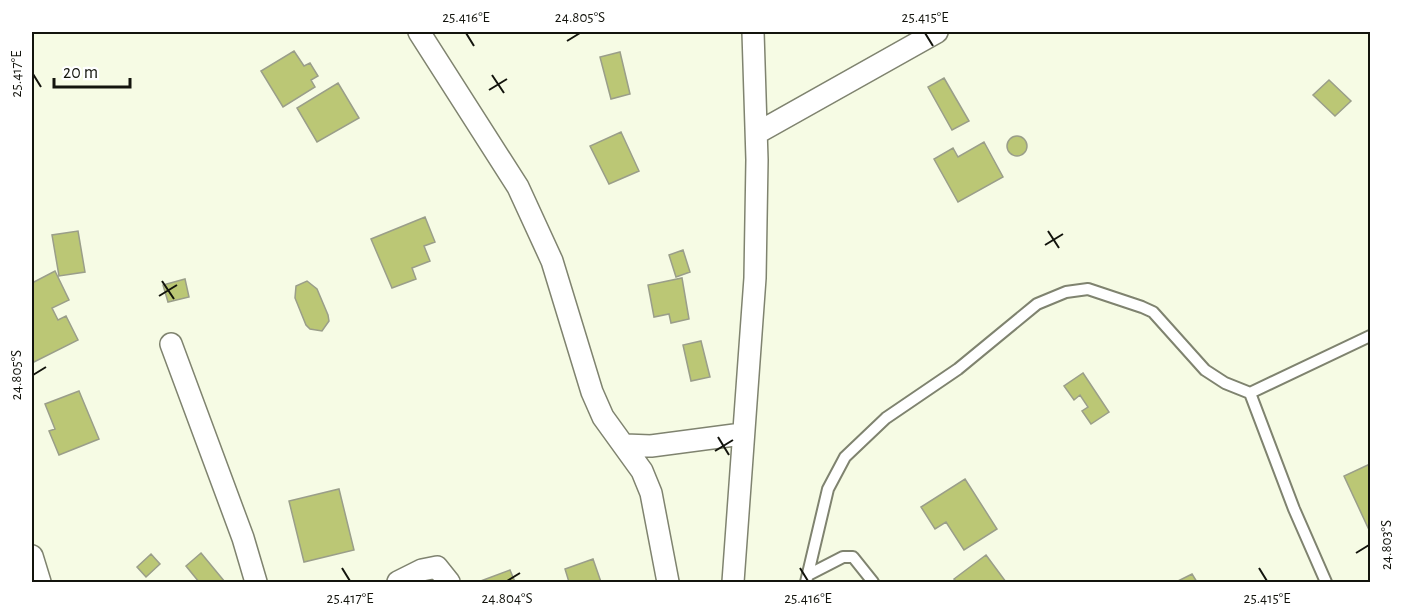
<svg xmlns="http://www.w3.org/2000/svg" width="1402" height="614" viewBox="0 0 1402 614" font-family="'Alegreya Sans',sans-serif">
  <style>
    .building { fill: #bbc775; stroke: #9a9e89; stroke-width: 1.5 }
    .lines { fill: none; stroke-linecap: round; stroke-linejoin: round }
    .service-casing { stroke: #7f836f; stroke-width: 14 }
    .minor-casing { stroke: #7f836f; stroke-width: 24 }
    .service { stroke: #fff; stroke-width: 10 }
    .minor { stroke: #fff; stroke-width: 21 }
    .ticks { fill: none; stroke: #13140d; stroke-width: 2 }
    .neatline { fill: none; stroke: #13140d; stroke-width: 2 }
    .ticks-label { font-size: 15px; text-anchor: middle; fill: #13140d }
  </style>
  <rect width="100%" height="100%" fill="#f6fbe4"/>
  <!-- building -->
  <path class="building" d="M294,51L304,66L310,63L318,76L311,80L315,87L283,107L261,71Z
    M620,52L630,94L611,99L600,57Z
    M944,78L969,121L952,130L928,87Z
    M1329,80L1351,101L1335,116L1313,95Z
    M338,83L359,118L317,142L297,108Z
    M621,132L639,171L609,184L590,146Z
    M1007 146a10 10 0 1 1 20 0a10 10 0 1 1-20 0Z
    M984,142L1003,177L958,202L934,159L953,148L958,157Z
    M425,217L435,242L424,246L430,261L412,268L416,279L392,288L371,239Z
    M78,231L85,272L59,276L52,235Z
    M683,250L690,272L676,277L669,255Z
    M55,271L69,300L52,308L58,320L66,316L78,340L32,363V283Z
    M682,278L689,319L671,323L669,314L654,317L648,285Z
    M185,279L189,297L168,302L163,285Z
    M307,281L317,289L328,315L329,321L322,331L310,329L306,325L295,298L296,286Z
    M701,341L710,377L691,381L683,345Z
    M1083,373L1109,412L1091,424L1082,411L1088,407L1080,395L1074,400L1064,386Z
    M79,391L99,439L59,455L49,431L55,429L45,404Z
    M1370,464V532L1344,476Z
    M965,479L997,529L964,550L946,522L935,529L921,507Z
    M339,489L354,550L304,562L289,501Z
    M201,553L225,582H199L186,566Z
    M151,554L160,564L146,577L137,567Z
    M986,555L1006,582H957L954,579Z
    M593,559L601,582H569L565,569Z
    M510,570L515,582H478Z
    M1192,574L1197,582H1176Z"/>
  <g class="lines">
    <defs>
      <path id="service" d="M1250,393L1370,336
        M808,575L843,557H853L873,582
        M806,582L828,489L845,457L886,418L958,369L1037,304L1066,292L1088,289L1142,307L1153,312L1205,370L1225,383L1250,393L1294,509L1326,582"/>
      <path id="minor" d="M419,32L518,187L552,261L592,392L603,417L642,471L651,493L668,582
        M757,133L937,32
        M171,344L243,538L256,582
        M625,445L651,446L742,434
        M32,556L40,582
        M398,582L422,570L437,567L449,582
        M733,582L755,278L757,160L753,32"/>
    </defs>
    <!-- service casing -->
    <use href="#service" class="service-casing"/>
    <!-- minor casing -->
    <use href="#minor" class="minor-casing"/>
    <!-- service -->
    <use href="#service" class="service"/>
    <!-- minor -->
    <use href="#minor" class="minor"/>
  </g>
  <!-- ticks -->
  <path class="ticks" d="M466,33L474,46M925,33L933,46M567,41L580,33M33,74L41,87M492,75L504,93M489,90L507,79M1048,231L1059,248M1045,245L1063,234M162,281L174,299M159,296L177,285M33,375L46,367M718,437L729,455M715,451L733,440M1356,553L1369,545M342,568L350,581M800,568L808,581M1259,568L1267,581M507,581L520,573"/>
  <!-- border -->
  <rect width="1402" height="614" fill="none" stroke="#ffffff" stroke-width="66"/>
  <!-- scale -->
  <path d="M54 78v9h76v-9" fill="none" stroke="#13140d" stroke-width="3"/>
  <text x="63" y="78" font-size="18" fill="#13140d" stroke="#ffffff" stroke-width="4.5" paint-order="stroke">20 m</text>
  <rect x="33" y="33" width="1336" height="548" class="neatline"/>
  <g class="ticks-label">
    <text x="466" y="22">25.416°E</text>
    <text x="580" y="22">24.805°S</text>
    <text x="925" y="22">25.415°E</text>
    <text transform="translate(16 74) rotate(-90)" y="5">25.417°E</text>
    <text transform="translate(16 375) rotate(-90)" y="5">24.805°S</text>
    <text transform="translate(1386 545) rotate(-90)" y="5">24.803°S</text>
    <text x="350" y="603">25.417°E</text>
    <text x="507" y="603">24.804°S</text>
    <text x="808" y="603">25.416°E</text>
    <text x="1267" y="603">25.415°E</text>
  </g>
</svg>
